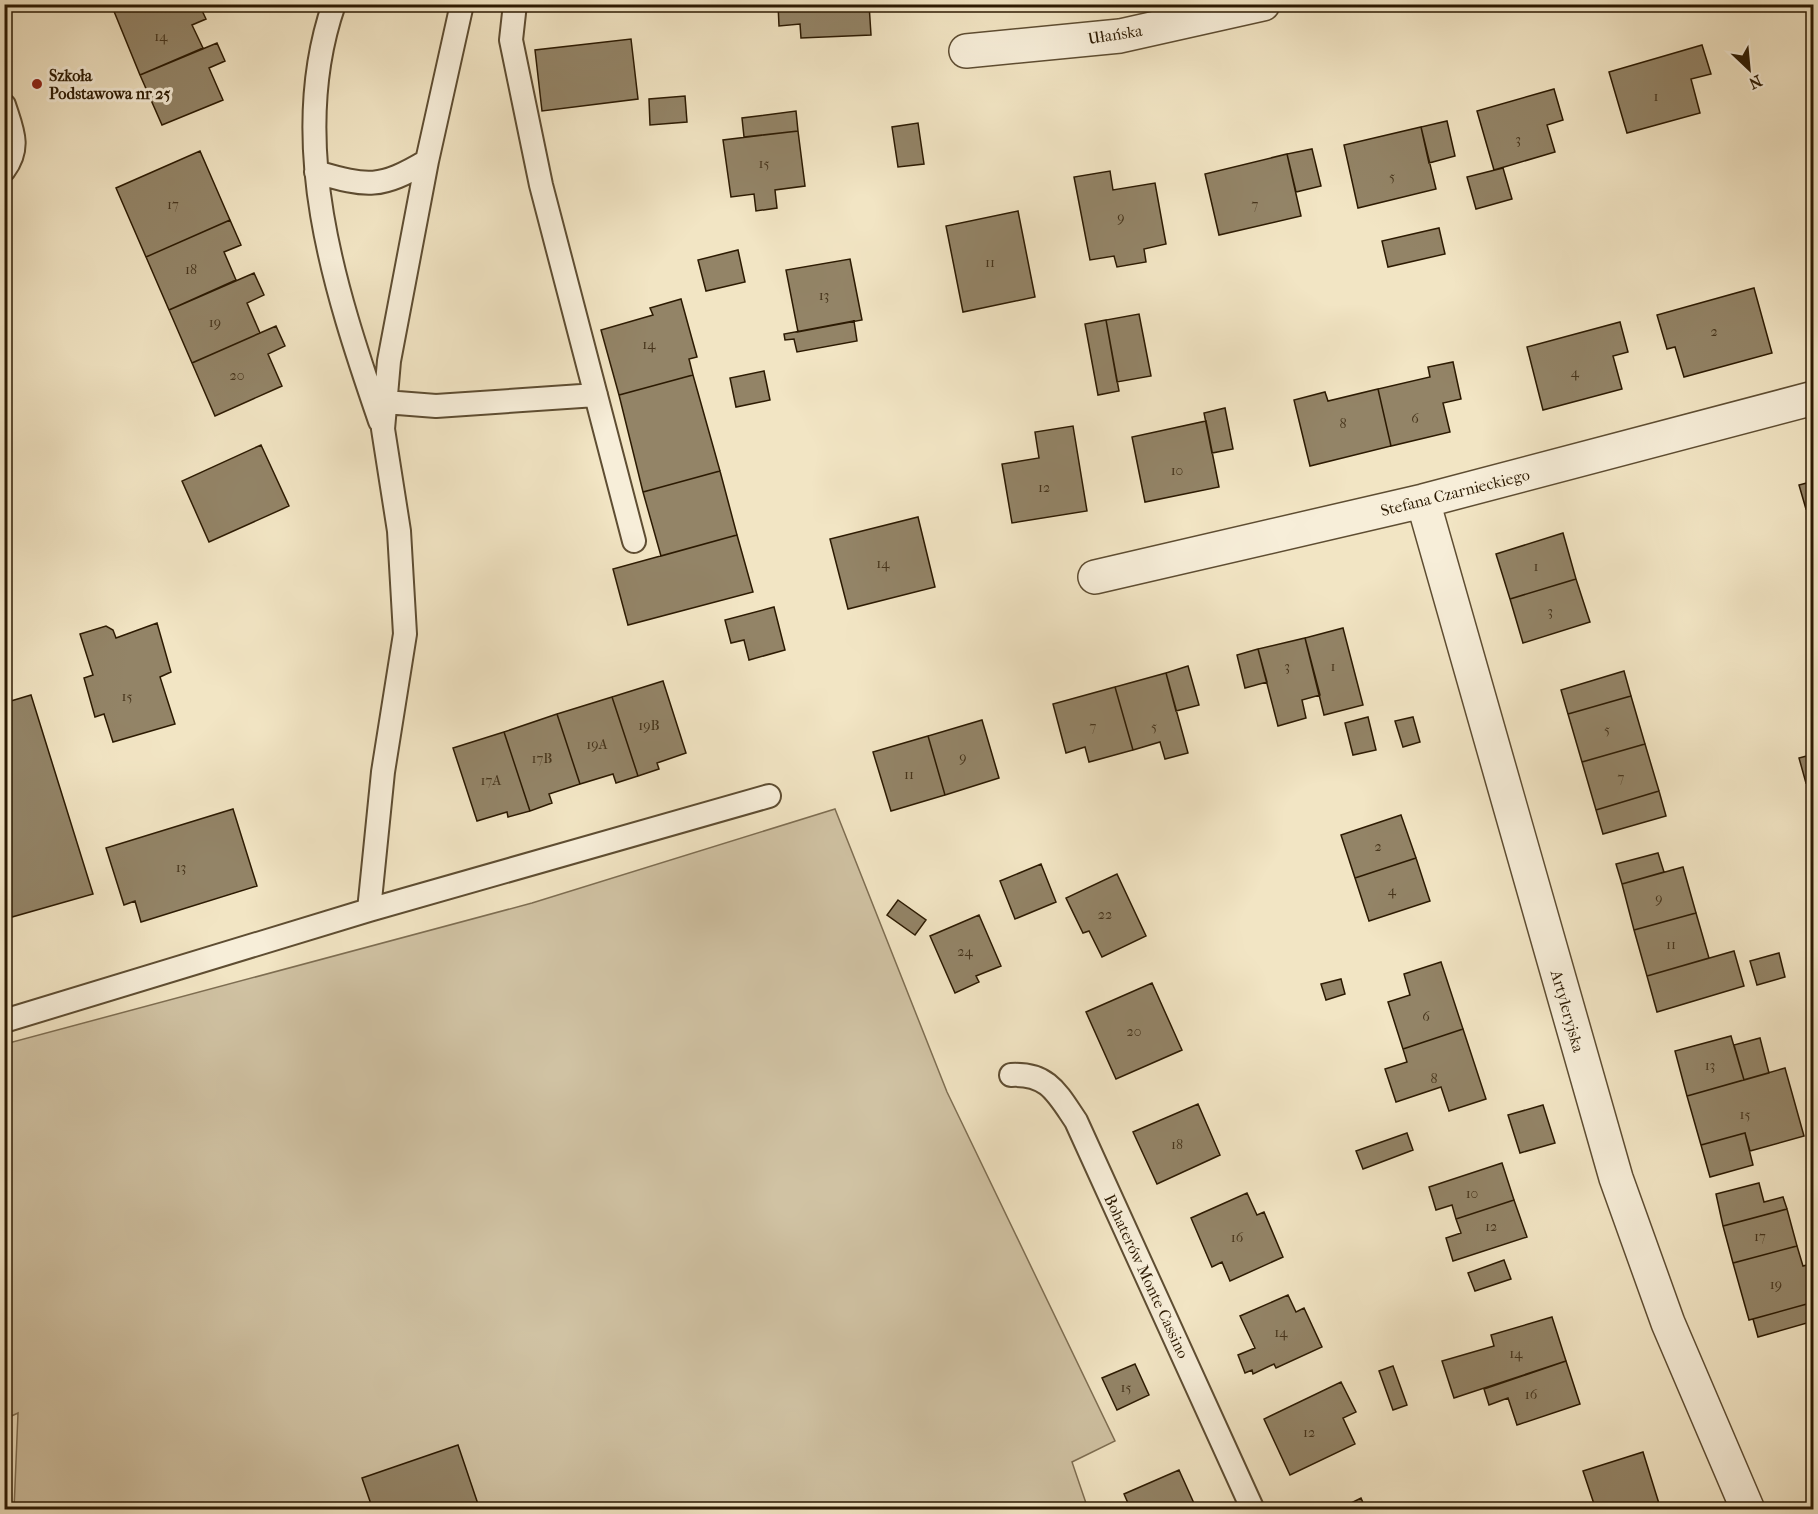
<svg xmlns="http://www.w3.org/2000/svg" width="1818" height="1514" viewBox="0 0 1818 1514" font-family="'IM FELL French Canon',serif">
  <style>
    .green { fill: #d0c2a3; stroke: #7e6e52; stroke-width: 1.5 }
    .building { fill: #938467; stroke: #2c1a02; stroke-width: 1.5 }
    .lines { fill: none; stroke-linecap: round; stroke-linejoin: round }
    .lane-casing { stroke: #5e4d32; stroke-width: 26 }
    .street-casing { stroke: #5e4d32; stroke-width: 36 }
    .lane { stroke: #f7eed9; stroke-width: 22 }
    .street { stroke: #f7eed9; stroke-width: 33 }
    .poi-dot { fill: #8f2418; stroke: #f7eed9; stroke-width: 2 }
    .labels { text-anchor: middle; stroke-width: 6; stroke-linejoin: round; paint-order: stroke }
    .number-label { font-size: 14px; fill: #46341b }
    .street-label { font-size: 16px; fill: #2c1a02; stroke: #f7eed9 }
    .poi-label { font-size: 16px; font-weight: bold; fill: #2c1a02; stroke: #f7eed9; text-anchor: start }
  </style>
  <rect width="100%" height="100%" fill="#f2e5c4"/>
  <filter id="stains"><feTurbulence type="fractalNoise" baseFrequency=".00333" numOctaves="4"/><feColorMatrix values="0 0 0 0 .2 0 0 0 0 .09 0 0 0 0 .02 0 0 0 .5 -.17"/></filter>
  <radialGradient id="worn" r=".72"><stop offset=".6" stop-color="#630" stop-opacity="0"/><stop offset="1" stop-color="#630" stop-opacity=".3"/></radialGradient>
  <!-- green -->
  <path class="green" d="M835,809L947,1092L1115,1441L1072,1462L1088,1509L14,1510L18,1413L5,1419V1044L532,903Z"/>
  <!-- building -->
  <path class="building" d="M111,4H199L206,19L192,25L203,48L140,75Z
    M778,4H869L871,35L801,38L800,24L779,26Z
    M631,39L638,99L542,111L535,50Z
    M217,43L225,61L209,68L223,100L162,125L140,75Z
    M1702,45L1711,74L1691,79L1700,113L1627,133L1609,72Z
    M1554,89L1563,120L1547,125L1555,152L1494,170L1477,111Z
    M685,96L687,122L650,125L649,99Z
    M796,111L798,131L744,137L742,118Z
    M1447,121L1455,156L1429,163L1421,127Z
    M918,123L924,164L898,167L892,127Z
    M1421,127L1436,189L1358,208L1344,145Z
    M798,131L805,186L775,190L777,208L756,211L754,194L731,197L723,140Z
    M1312,149L1321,186L1296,192L1287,154Z
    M200,151L230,220L146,257L116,188Z
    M1287,154L1301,216L1219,235L1205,174Z
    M1503,168L1512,199L1476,209L1467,177Z
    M1110,171L1113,190L1155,183L1166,244L1144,249L1146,262L1117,267L1114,256L1090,260L1074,177Z
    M1018,211L1035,297L963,312L946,226Z
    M230,220L241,245L224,252L236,280L169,310L146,257Z
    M1439,228L1445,254L1388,267L1382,241Z
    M738,250L745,282L706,291L698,260Z
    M850,259L862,320L798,332L786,270Z
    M254,273L264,295L247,303L260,333L192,363L169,310Z
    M1754,288L1772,353L1684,377L1675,347L1667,349L1657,315Z
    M681,299L697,357L689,359L693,375L619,395L601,330L653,315L650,308Z
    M1139,314L1151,376L1117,382L1106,320Z
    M1106,320L1119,391L1098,395L1085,324Z
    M854,321L857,341L797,352L794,339L785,340L784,334Z
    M1620,322L1628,352L1613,356L1622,389L1543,410L1527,347Z
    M276,326L285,346L268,354L282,386L215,416L192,363Z
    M1453,362L1461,399L1443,403L1450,432L1391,446L1378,389L1430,377L1428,367Z
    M764,371L770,400L736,407L730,378Z
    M693,375L720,471L643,492L619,395Z
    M1378,389L1391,446L1310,466L1294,400L1325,392L1328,401Z
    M1225,408L1233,449L1212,453L1204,413Z
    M1206,421L1219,487L1145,502L1132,437Z
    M1073,426L1087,511L1012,523L1002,464L1039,458L1035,432Z
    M261,445L289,506L209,542L182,481Z
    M720,471L737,535L661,556L643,492Z
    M1814,481V507L1806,509L1799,485Z
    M918,517L935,587L848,609L830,539Z
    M1563,533L1576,579L1510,599L1496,554Z
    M737,535L753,592L628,625L613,569Z
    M1576,579L1590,622L1523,643L1510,599Z
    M774,607L785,650L749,660L744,640L731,643L725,620Z
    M157,623L171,672L160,677L175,724L113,742L104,714L95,717L84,678L93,675L80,634L106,626L113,630L116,638Z
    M1343,628L1363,705L1324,715L1305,638Z
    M1305,638L1320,695L1302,700L1306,718L1278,726L1258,649Z
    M1258,649L1267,682L1245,688L1237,655Z
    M1188,666L1199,705L1176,711L1166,673Z
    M1624,671L1631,696L1568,714L1561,690Z
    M1166,673L1188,753L1165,759L1160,742L1133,750L1115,687Z
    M663,681L686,753L657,763L659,769L638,776L612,697Z
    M1115,687L1133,750L1089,762L1085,747L1066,753L1053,704Z
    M31,695L93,894L12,917L4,891V703Z
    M1631,696L1645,744L1582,762L1568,714Z
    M612,697L638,776L616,783L613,774L580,784L557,714Z
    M557,714L580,784L549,794L552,803L530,811L504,732Z
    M1368,717L1376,750L1353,755L1345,723Z
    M1413,717L1420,742L1403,747L1395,721Z
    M982,720L999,778L945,795L928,736Z
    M504,732L530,811L508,817L507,812L477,821L453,748Z
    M928,736L945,795L891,811L873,752Z
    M1645,744L1659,791L1596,810L1582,762Z
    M1814,754V781L1806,783L1799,758Z
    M1659,791L1666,816L1603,834L1596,810Z
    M233,809L257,886L141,922L135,901L124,905L106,848Z
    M1401,815L1416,858L1355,878L1341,835Z
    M1658,853L1664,872L1622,884L1616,864Z
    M1416,858L1430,901L1369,921L1355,878Z
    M1041,864L1056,902L1015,919L1000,881Z
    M1683,867L1696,913L1634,930L1622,884Z
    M1117,874L1146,936L1102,957L1089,931L1083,933L1066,898Z
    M898,900L926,920L915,935L887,915Z
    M1696,913L1709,958L1647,976L1634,930Z
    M979,915L1001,966L976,976L979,982L955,993L930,936Z
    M1734,951L1744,986L1657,1012L1647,976Z
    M1779,953L1785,977L1757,985L1750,961Z
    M1441,962L1463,1029L1403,1049L1388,1002L1410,995L1404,974Z
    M1341,979L1345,994L1326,1000L1321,984Z
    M1152,983L1182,1050L1116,1079L1086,1012Z
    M1463,1029L1486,1099L1449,1111L1441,1087L1396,1102L1385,1069L1407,1062L1403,1049Z
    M1731,1036L1744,1080L1687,1096L1675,1051Z
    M1760,1038L1769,1073L1744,1080L1734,1045Z
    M1785,1068L1804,1136L1750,1151L1745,1133L1701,1145L1687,1096Z
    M1198,1104L1220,1155L1157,1184L1133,1132Z
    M1543,1105L1555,1143L1520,1153L1508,1115Z
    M1407,1133L1413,1150L1363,1169L1356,1151Z
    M1745,1133L1753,1165L1710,1177L1701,1145Z
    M1502,1163L1514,1200L1456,1219L1452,1205L1436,1210L1429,1187Z
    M1759,1183L1764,1202L1783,1197L1787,1209L1723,1226L1716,1194Z
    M1247,1193L1257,1215L1264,1212L1283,1257L1230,1281L1222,1262L1212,1267L1191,1218Z
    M1514,1200L1527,1237L1453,1261L1446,1238L1461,1233L1456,1219Z
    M1787,1209L1797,1246L1733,1263L1723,1226Z
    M1797,1246L1803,1266L1814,1263V1302L1749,1320L1733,1263Z
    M1504,1260L1511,1279L1475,1291L1468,1273Z
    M1288,1295L1296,1312L1304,1308L1322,1347L1276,1368L1274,1364L1253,1374L1252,1370L1245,1373L1238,1355L1255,1348L1240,1316Z
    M1814,1302V1321L1758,1337L1753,1319Z
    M1552,1317L1566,1361L1454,1398L1442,1361L1494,1346L1491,1335Z
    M1814,1356V1377L1809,1357Z
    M1566,1361L1580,1404L1517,1425L1508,1398L1489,1405L1484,1389Z
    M1135,1364L1149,1395L1117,1410L1102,1378Z
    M1393,1366L1407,1405L1393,1410L1379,1371Z
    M1341,1382L1356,1412L1343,1418L1355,1444L1290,1475L1264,1419Z
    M1810,1407H1814V1426Z
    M458,1445L480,1510H373L362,1478Z
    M1643,1452L1661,1510H1596L1583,1471Z
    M1179,1470L1197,1510H1131L1124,1494Z
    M1361,1498L1366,1510H1337Z"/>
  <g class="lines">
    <defs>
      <path id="lane" d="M334,4C286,142 335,290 380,421
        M515,4L511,40L541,185L634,541
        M4,105C12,130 21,147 4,170
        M316,172C368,187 380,189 427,161
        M385,402L436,406L596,395
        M369,910L383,772L405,634L399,531L383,429L389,361L427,161L462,4
        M4,1021L369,910L769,796
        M1011,1075C1048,1073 1057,1093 1076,1121L1253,1510"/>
      <path id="street" d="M966,51L1120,36L1263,4
        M1423,501L1616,1178L1668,1323L1748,1510
        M1095,577L1423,501L1814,398"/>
    </defs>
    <!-- lane casing -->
    <use href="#lane" class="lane-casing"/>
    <!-- street casing -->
    <use href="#street" class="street-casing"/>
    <!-- lane -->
    <use href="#lane" class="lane"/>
    <!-- street -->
    <use href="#street" class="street"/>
  </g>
  <!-- markers -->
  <circle class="poi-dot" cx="37" cy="84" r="6"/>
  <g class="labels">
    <!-- number labels -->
    <g class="number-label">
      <text x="161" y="41">14</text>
      <text x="1656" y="101">1</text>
      <text x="1518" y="144">3</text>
      <text x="764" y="168">15</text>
      <text x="1392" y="181">5</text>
      <text x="173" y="209">17</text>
      <text x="1255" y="209">7</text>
      <text x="1121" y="222">9</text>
      <text x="990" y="267">11</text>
      <text x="191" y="274">18</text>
      <text x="824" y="300">13</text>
      <text x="215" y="327">19</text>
      <text x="1714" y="336">2</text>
      <text x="649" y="349">14</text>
      <text x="1575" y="377">4</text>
      <text x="237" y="380">20</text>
      <text x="1415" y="423">6</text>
      <text x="1343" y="428">8</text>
      <text x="1177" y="475">10</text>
      <text x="1044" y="492">12</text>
      <text x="883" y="568">14</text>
      <text x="1536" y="571">1</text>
      <text x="1550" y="616">3</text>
      <text x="1287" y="671">3</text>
      <text x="1333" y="671">1</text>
      <text x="127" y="701">15</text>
      <text x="649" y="730">19B</text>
      <text x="1093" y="731">7</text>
      <text x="1154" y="731">5</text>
      <text x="1607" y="734">5</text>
      <text x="597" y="749">19A</text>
      <text x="963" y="762">9</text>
      <text x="542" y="763">17B</text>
      <text x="909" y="779">11</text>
      <text x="1621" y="782">7</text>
      <text x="491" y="785">17A</text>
      <text x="1378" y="851">2</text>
      <text x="181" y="872">13</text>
      <text x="1392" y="895">4</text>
      <text x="1659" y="903">9</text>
      <text x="1105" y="919">22</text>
      <text x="1671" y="949">11</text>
      <text x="965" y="956">24</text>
      <text x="1426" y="1021">6</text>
      <text x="1134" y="1036">20</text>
      <text x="1710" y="1070">13</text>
      <text x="1434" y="1083">8</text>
      <text x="1745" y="1119">15</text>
      <text x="1177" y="1149">18</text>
      <text x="1472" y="1198">10</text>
      <text x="1491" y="1231">12</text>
      <text x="1760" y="1241">17</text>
      <text x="1237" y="1242">16</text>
      <text x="1776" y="1289">19</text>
      <text x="1281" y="1337">14</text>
      <text x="1516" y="1358">14</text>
      <text x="1126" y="1392">15</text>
      <text x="1531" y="1399">16</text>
      <text x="1309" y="1437">12</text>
    </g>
    <!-- street labels -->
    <g class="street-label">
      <text transform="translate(1115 34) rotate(-9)" y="6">Ułańska</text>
      <text transform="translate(1455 492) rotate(-14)" y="6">Stefana Czarnieckiego</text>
      <text transform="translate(1568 1011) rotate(74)" y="6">Artyleryjska</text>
      <text transform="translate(1147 1276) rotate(65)" y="6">Bohaterów Monte Cassino</text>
    </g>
    <!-- poi labels -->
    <g class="poi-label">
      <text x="49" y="81">Szkoła<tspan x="49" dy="18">Podstawowa nr 25</tspan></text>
    </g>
  </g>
  <!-- margin -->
  <rect width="1818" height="1514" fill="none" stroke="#f2e5c4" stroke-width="24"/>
  <rect x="6" y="6" width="1806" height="1502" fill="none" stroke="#2c1a02" stroke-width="3"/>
  <rect x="12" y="12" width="1794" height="1490" fill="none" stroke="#2c1a02" stroke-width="1.5"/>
  <!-- north arrow -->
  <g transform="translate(1749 69) rotate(154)" stroke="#f7eed9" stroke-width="4.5" paint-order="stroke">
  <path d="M0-4.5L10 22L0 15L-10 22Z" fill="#2c1a02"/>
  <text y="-9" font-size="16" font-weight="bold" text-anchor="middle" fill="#2c1a02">N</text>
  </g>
  <rect width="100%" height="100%" filter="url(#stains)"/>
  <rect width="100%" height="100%" fill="url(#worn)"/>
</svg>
